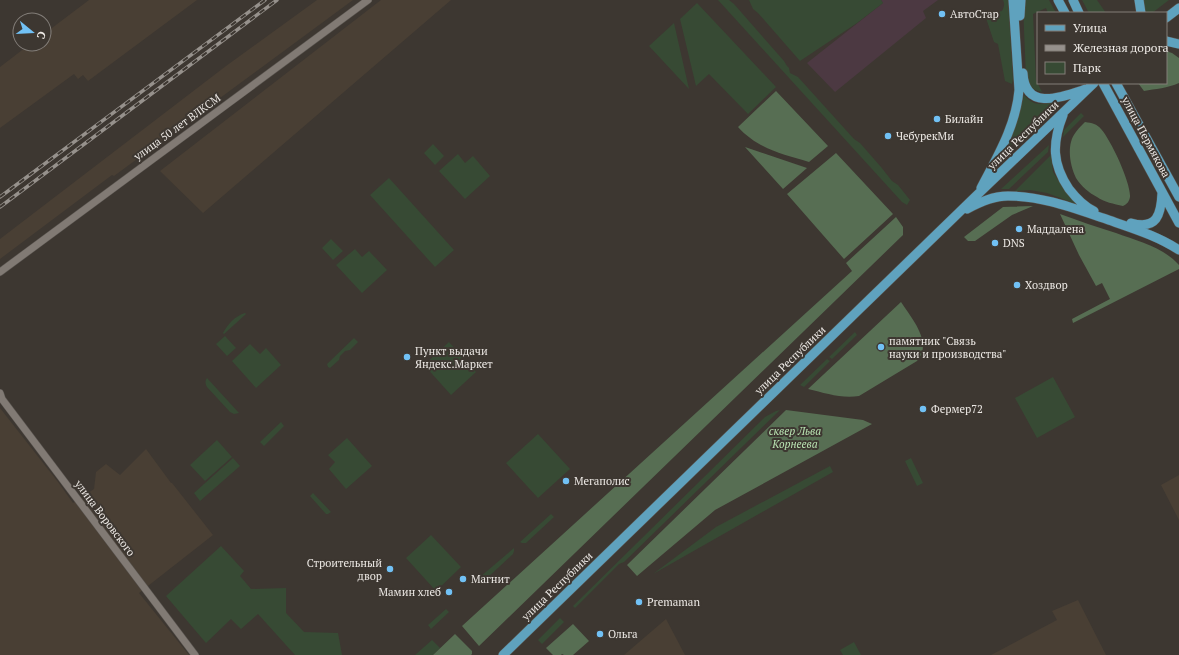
<svg xmlns="http://www.w3.org/2000/svg" width="1179" height="655" viewBox="0 0 1179 655" font-family="'PT Serif',serif">
  <style>
    .commercial { fill: #4c3942 }
    .built { fill: #493f34 }
    .green { fill: #374a34 }
    .forest { fill: #576e53 }
    .lines { fill: none; stroke-linecap: round; stroke-linejoin: round }
    .minor-casing { stroke: #58534e; stroke-width: 8 }
    .major-casing { stroke: #58534e; stroke-width: 10 }
    .minor { stroke: #817a74; stroke-width: 7 }
    .major { stroke: #5fa2be; stroke-width: 9 }
    .rail-casing { stroke: #96918c; stroke-width: 3.5 }
    .rail { stroke: #3d3731; stroke-width: 2; stroke-dasharray: 6; stroke-linecap: butt }
    .poi-dot { fill: #71c1f5; stroke: #3d3731; stroke-width: 1.5 }
    .labels { text-anchor: middle; stroke-width: 4; stroke-linejoin: round; paint-order: stroke }
    .poi-label { font-size: 11px; fill: #ede9e5; stroke: #3d3731; text-anchor: start }
    .street-label { font-size: 11px; fill: #ede9e5; stroke: #3d3731 }
    .park-label { font-size: 11px; font-style: italic; fill: #b8e2b1; stroke: #3d3731 }
  </style>
  <rect width="100%" height="100%" fill="#3d3731"/>
  <!-- commercial -->
  <path class="commercial" d="M881,0H938L923,11L926,18L835,92L807,63L883,3Z"/>
  <!-- built -->
  <path class="built" d="M89,0H197L88,81L83,75L78,79L74,74L0,128V67L30,44H44V34Z
    M317,0H353L114,176L112,175L0,259V239L226,66Z
    M381,0H451L203,213L160,171Z
    M0,408L58,482L73,503L94,489L96,472L106,464L120,475L146,449L171,483H172L213,535L139,593L189,655H0Z
    M1179,475V520L1161,485Z
    M1078,600L1106,655H991L1057,620L1052,611Z
    M666,619L685,655H624Z"/>
  <!-- green -->
  <path class="green" d="M718,0H729L734,4L784,61L787,66L789,68L790,73L798,77L854,139L860,143L881,167L892,181L898,185L910,200L907,205L902,202Z
    M749,0H881L883,3L857,23L800,61L758,13L753,9Z
    M1003,0H1008L1013,79L1012,84L1005,81L998,44L994,42L985,15L993,11L997,12L1002,11C1004,7 1005,4 1003,0Z
    M1023,0H1049L1056,13H1048L1046,8L1033,14L1036,80L1042,92L1032,89L1026,78L1023,5Z
    M1082,0H1097L1106,13H1089Z
    M1143,0H1169L1152,13H1146Z
    M697,3L776,87L748,114L709,74L696,86L680,19Z
    M674,23L689,89L649,46Z
    M1024,95C1034,107 1042,104 1056,102L1005,151L1018,117Z
    M1081,113L1084,116L1063,137L1064,130Z
    M433,144L444,156L435,165L424,153Z
    M1049,145L1048,152L1009,189H1001Z
    M458,154L465,163L473,156L490,176L465,199L439,171Z
    M1051,155L1053,172L1060,183L1076,204L1047,193L1030,190L1015,191Z
    M389,178L454,250L435,267L370,195Z
    M331,239L343,251L333,260L322,248Z
    M355,249L362,257L369,251L387,270L362,293L336,265Z
    M245,313L246,314L224,334L223,333C228,324 235,316 245,313Z
    M855,332L857,335L832,359L829,357Z
    M225,336L236,348L227,356L216,344Z
    M354,338L358,342L350,350L345,351L340,356L339,360L330,368L328,367L327,364Z
    M449,342L476,372L451,395L424,365Z
    M250,344L260,354L266,348L281,365L256,388L232,361Z
    M827,359L830,361L804,387L800,385Z
    M1053,377L1075,417L1037,438L1015,398Z
    M207,378L239,413L234,414L230,412L207,387C205,383 205,381 207,378Z
    M780,410L624,562L619,564L575,608L573,606L765,417L776,411Z
    M281,422L284,426L264,446L260,442Z
    M538,434L570,469L538,498L506,463Z
    M347,438L372,466L346,489L329,469L335,462L328,455Z
    M217,440L232,457L205,481L190,465Z
    M233,458L240,466L200,501L194,493Z
    M911,458L923,483L917,486L905,461Z
    M830,466L833,472L653,574L716,527Z
    M313,493L331,512L328,514H326L310,496Z
    M551,514L554,517L526,543H522L520,542Z
    M431,535L461,567L436,591L406,558Z
    M221,546L244,571L240,576L251,589L286,588V613L304,632L338,633L342,655H295L258,614L241,629L231,619L206,643L166,596Z
    M514,548V551L513,554L484,581L480,577Z
    M446,609L449,612L431,629L428,625Z
    M560,618L564,622L542,644L538,640Z
    M432,640L440,648L433,655H415Z
    M854,642L861,655H843L840,650Z"/>
  <!-- forest -->
  <path class="forest" d="M1166,51L1172,53L1179,58V83C1168,88 1155,89 1144,91L1138,83H1166Z
    M776,91L828,146L809,162C782,154 758,149 738,127Z
    M1085,122C1092,123 1097,124 1101,129C1111,140 1131,183 1130,197C1129,202 1127,204 1123,206C1114,204 1104,202 1097,197C1089,193 1081,186 1076,178C1071,168 1068,153 1071,142C1073,134 1079,128 1085,122Z
    M745,147L807,168L783,189Z
    M836,153L893,214L844,259L787,194Z
    M1033,206L1012,215L975,241H968L964,237L1003,207Z
    M1060,214C1079,221 1097,227 1116,233C1138,241 1163,247 1179,265V269L1073,323L1072,319L1110,299L1102,283L1096,286L1079,255Z
    M896,217L903,227V235L479,646L462,626L852,271L846,263Z
    M901,302C910,316 927,335 922,353C921,355 919,358 917,361L859,396C842,399 825,393 808,389Z
    M786,410L863,420L872,424L715,510L637,576L627,565Z
    M573,624L589,641L573,655H564L562,654L561,655H553L546,648Z
    M455,634L472,651V654L471,655H433Z"/>
  <g class="lines">
    <defs>
      <path id="minor" d="M0,272L368,0
        M0,393L2,399L195,655"/>
      <path id="major" d="M1058,0L1065,13
        M1073,0L1079,13
        M1139,0L1141,13
        M1020,16L1021,0
        M1166,18L1179,8
        M1166,41L1179,44
        M1023,73C1025,112 1062,97 1086,89
        M1103,83L1179,223
        M1116,83L1179,197
        M1063,115C1052,143 1052,164 1069,189C1076,198 1083,206 1094,211
        M981,188C997,157 1016,126 1019,90L1013,0
        M967,209C980,202 993,196 1008,196C1042,196 1073,208 1106,219C1131,228 1156,235 1179,250
        M1131,223C1157,230 1161,215 1162,193
        M503,655L977,195L1094,83"/>
    </defs>
    <!-- minor casing -->
    <use href="#minor" class="minor-casing"/>
    <!-- major casing -->
    <use href="#major" class="major-casing"/>
    <!-- minor -->
    <use href="#minor" class="minor"/>
    <!-- major -->
    <use href="#major" class="major"/>
    <defs>
      <path id="rail" d="M0,197L265,0
        M0,207L277,0"/>
    </defs>
    <!-- rail casing -->
    <use href="#rail" class="rail-casing"/>
    <!-- rail -->
    <use href="#rail" class="rail"/>
  </g>
  <!-- markers -->
  <g class="poi-dot">
    <circle cx="942" cy="14" r="4"/>
    <circle cx="937" cy="119" r="4"/>
    <circle cx="888" cy="136" r="4"/>
    <circle cx="1019" cy="229" r="4"/>
    <circle cx="995" cy="243" r="4"/>
    <circle cx="1017" cy="285" r="4"/>
    <circle cx="881" cy="347" r="4"/>
    <circle cx="407" cy="357" r="4"/>
    <circle cx="923" cy="409" r="4"/>
    <circle cx="566" cy="481" r="4"/>
    <circle cx="390" cy="569" r="4"/>
    <circle cx="463" cy="579" r="4"/>
    <circle cx="449" cy="592" r="4"/>
    <circle cx="639" cy="602" r="4"/>
    <circle cx="600" cy="634" r="4"/>
  </g>
  <g class="labels">
    <!-- poi labels -->
    <g class="poi-label">
      <text x="950" y="18">АвтоСтар</text>
      <text x="945" y="123">Билайн</text>
      <text x="896" y="140">ЧебурекМи</text>
      <text x="1027" y="233">Маддалена</text>
      <text x="1003" y="247">DNS</text>
      <text x="1025" y="289">Хоздвор</text>
      <text x="889" y="345">памятник "Связь<tspan x="889" dy="13">науки и производства"</tspan></text>
      <text x="415" y="355">Пункт выдачи<tspan x="415" dy="13">Яндекс.Маркет</tspan></text>
      <text x="931" y="413">Фермер72</text>
      <text x="574" y="485">Мегаполис</text>
      <text x="382" y="567" text-anchor="end">Строительный<tspan x="382" dy="13">двор</tspan></text>
      <text x="471" y="583">Магнит</text>
      <text x="441" y="596" text-anchor="end">Мамин хлеб</text>
      <text x="647" y="606">Premaman</text>
      <text x="608" y="638">Ольга</text>
    </g>
    <!-- street labels -->
    <g class="street-label">
      <text transform="translate(177 127) rotate(-36)" y="4">улица 50 лет ВЛКСМ</text>
      <text transform="translate(1023 135) rotate(-44)" y="4">улица Республики</text>
      <text transform="translate(1146 137) rotate(62)" y="4">улица Пермякова</text>
      <text transform="translate(790 360) rotate(-44)" y="4">улица Республики</text>
      <text transform="translate(105 518) rotate(53)" y="4">улица Воровского</text>
      <text transform="translate(557 586) rotate(-44)" y="4">улица Республики</text>
    </g>
    <!-- park labels -->
    <g class="park-label">
      <text x="795" y="435">сквер Льва<tspan x="795" dy="13">Корнеева</tspan></text>
    </g>
  </g>
  <!-- legend -->
  <rect x="1037" y="12" width="130" height="72" fill="#3d3731" stroke="#837e79"/>
  <rect x="1045" y="25" width="20" height="6" fill="#5fa2be" stroke="#837e79"/>
  <text x="1073" y="32" font-size="12" fill="#ede9e5">Улица</text>
  <rect x="1045" y="45" width="20" height="6" fill="#96918c" stroke="#837e79"/>
  <text x="1073" y="52" font-size="12" fill="#ede9e5">Железная дорога</text>
  <rect x="1045" y="62" width="20" height="12" fill="#374a34" stroke="#837e79"/>
  <text x="1073" y="72" font-size="12" fill="#ede9e5">Парк</text>
  <!-- north arrow -->
  <g transform="translate(32 32) rotate(108)"><circle r="19" fill="#3d3731" stroke="#837e79"/>
  <path d="M0-3L7 15L0 10L-7 15Z" fill="#71c1f5"/>
  <text y="-6" font-size="11" font-weight="bold" text-anchor="middle" fill="#ede9e5">С</text>
  </g>
</svg>
